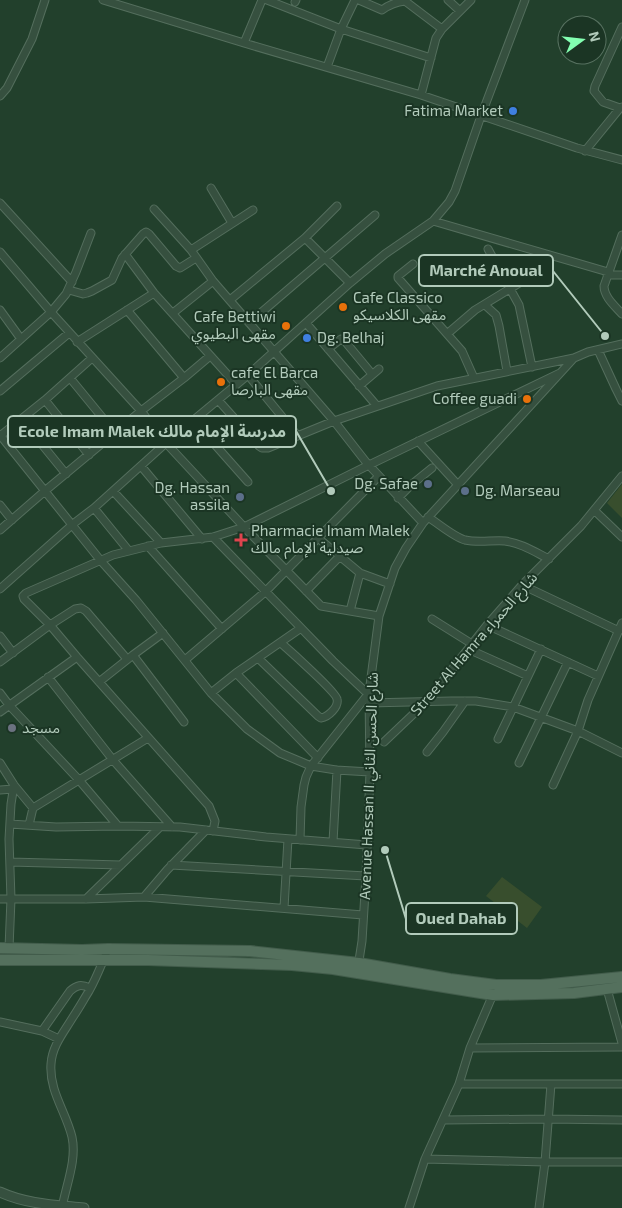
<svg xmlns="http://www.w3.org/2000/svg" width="622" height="1208" viewBox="0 0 622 1208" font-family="'Exo 2','Noto Sans Arabic',sans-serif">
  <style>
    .green { fill: #384e2d }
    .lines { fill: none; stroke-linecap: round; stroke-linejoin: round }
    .minor-casing { stroke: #546e5d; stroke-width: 9 }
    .tertiary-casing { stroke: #546e5d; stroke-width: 11 }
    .primary-casing { stroke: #425c4b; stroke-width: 12 }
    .minor { stroke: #36503f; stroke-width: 7 }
    .tertiary { stroke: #36503f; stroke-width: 9 }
    .primary { stroke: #54705d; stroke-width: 10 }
    .shop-dot { fill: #3f7fe0; stroke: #1b3524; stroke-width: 2 }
    .food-dot { fill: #e8710a; stroke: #1b3524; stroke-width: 2 }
    .service-dot { fill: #5c6f8a; stroke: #1b3524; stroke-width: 2 }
    .health-dot { fill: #e0444e; stroke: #1b3524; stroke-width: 2 }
    .worship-dot { fill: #6b7280; stroke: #1b3524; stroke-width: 2 }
    .labels { text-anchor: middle; stroke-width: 4; stroke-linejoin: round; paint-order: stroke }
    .poi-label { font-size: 15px; fill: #b2cbbb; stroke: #1b3524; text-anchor: start }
    .street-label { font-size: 15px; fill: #b2cbbb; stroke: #1b3524 }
    .leader { fill: none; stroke: #b2cbbb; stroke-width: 2 }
    .callout-dot { fill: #b2cbbb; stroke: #1b3524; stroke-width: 2 }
    .callout { fill: #1b3524; stroke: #b2cbbb; stroke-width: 2 }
    .callout-label { font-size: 16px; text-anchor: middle; font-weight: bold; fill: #b2cbbb }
  </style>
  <rect width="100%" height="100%" fill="#22402c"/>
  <!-- green -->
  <path class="green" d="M622,484V518L607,503Z
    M502,877L542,907L527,928L486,896Z"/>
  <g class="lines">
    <defs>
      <path id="minor" d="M103,0L244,43
        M262,0L244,43L421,95L577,148L622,160
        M267,0L341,29L431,58
        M359,0L382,10C390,4 396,2 405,1L442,29
        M448,0L460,11
        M295,2L296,0
        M327,67L341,29L355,0
        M421,95L436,38L442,29L471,0
        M0,96L7,88L32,39L45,0
        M620,108L603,102L594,91L595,86L622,27
        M585,151L620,108L622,107
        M211,188L232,223
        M0,203L72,282
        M154,209L191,250L213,281L334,421L366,462L423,523
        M433,221L608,272
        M622,235L604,286C604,297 615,306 622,314
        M305,238L350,283
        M488,249L519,305L532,367
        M191,250L253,210
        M0,252L51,312L141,411L166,443L244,527L321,606L379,616
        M125,254L154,293L236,384
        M413,264L398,276V278L462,351L474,378
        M607,275H622
        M69,290L83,294L87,293L92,291L112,280L122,258L143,234L146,232L149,234L176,266L180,268L196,258
        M230,300L305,238L337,206
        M485,305L496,315L499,326L507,371
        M0,310L21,339
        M127,310L184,378
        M173,313L213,281
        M249,323L375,215
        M306,323L377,406
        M447,334L475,310L539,271L544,264L545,254
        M77,342L154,293
        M328,349L341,339H343L372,374
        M598,350L616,389L622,401
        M0,358L51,312L66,294L76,272L91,233
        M248,375L297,435
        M70,378L115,433
        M359,386L379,369
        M0,391L69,333
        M45,400L89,455
        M218,400L259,446L262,448H268L334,421L437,386L574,358
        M22,420L66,474
        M194,421L248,482
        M0,435L101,561L136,600L211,693L247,729L280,753L311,766L336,770L370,772
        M0,436L45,400L92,358
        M418,441L458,485
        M141,466L202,539
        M113,491L161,543
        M398,498L411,485L432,468
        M0,505L12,520
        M94,508L129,551
        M594,510L622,537
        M428,517C439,524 454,537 465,540C478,543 492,540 505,541C521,543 535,552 549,559
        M0,530L46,490L141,411L184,378L210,356
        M213,537L333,661L369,695
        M318,538L360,573L390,584
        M148,546L222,629
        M522,585L619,631
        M0,589L73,524L94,508L166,443L248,375L350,283L385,254L433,221L449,202L455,191L481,116L525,0
        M306,591L340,556
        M350,611L360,573
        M432,619L472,644
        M487,625L598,676
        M0,636L13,653
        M468,649L528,676
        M133,655L163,633
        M258,658L318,716L321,718C328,717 339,707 337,699C336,692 289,650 281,643
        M185,660L265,592L379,476
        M0,662L50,625L75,609L81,608L86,611L127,659
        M236,673L318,758
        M48,677L113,760L172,827
        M99,682L133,655L184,722
        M0,693L9,705L79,780L118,826
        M211,693L236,673L301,628
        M369,703L451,701H476L513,707L578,731L622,753
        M0,712L77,657
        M498,739L541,649
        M384,742L426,702L487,625L522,585L581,526L622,476
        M427,752L443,732L465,701
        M0,763L14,785L33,808
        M519,763L568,662
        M553,785L578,731L588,700L622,623
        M0,790L13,789
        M10,824L56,827L118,826L180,827L266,837L367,845
        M29,825L33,808L148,738
        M213,831L215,821L209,806L77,657L50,625L24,599L23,596L26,593L113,555L161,543L213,537L244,527L369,465L560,373
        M300,840L301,807L304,785L306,777L311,766L369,693
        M333,842L337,770
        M10,862L121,865
        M171,865L366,876
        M144,897L167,870L206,830
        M0,899H86L144,897L363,915
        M86,899L160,827
        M284,908L288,839
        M9,948L11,899L9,839L11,804L14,785
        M358,967L362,941L366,876L370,772L369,693L379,616L395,568L406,548L423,523L574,358L588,352L622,344
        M607,989L622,1043
        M0,1022L42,1031L59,1039
        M42,1031L70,991C77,985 81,984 90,988
        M470,1048L622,1047
        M459,1084H622
        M444,1120L549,1119L622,1120
        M425,1159L545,1162H622
        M62,1208C66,1185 77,1160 72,1137C66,1112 49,1091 51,1064C52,1046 64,1032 73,1017C79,1008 84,999 89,991C97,977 102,963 108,949
        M409,1208L425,1159L459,1084L470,1048L494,992
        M539,1208L545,1162L551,1084"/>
      <path id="tertiary" d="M0,1192C26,1204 55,1205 84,1208"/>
      <path id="primary" d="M0,948L82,950L108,949L250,951L359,963L450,979L496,985H541L622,977
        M0,960H148L292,965L333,969L493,995L574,993L622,987"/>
    </defs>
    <!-- minor casing -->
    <use href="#minor" class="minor-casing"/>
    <!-- tertiary casing -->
    <use href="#tertiary" class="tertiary-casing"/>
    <!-- primary casing -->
    <use href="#primary" class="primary-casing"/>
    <!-- minor -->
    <use href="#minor" class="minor"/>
    <!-- tertiary -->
    <use href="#tertiary" class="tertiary"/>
    <!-- primary -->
    <use href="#primary" class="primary"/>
  </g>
  <!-- markers -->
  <g class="shop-dot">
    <circle cx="513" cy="111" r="5"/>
    <circle cx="307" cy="338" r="5"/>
  </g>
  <g class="food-dot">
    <circle cx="343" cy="307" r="5"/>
    <circle cx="286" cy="326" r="5"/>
    <circle cx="221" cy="382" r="5"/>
    <circle cx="527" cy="399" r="5"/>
  </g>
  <g class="service-dot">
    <circle cx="428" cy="484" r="5"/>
    <circle cx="465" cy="491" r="5"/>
    <circle cx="240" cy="497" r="5"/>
  </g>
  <path class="health-dot" d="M238.5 532.5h5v5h5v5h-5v5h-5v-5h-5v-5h5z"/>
  <circle class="worship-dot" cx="12" cy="728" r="5"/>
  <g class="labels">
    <!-- poi labels -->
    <g class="poi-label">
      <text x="503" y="116" text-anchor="end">Fatima Market</text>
      <text x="353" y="303">Cafe Classico<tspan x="353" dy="17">مقهى الكلاسيكو</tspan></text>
      <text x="276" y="322" text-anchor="end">Cafe Bettiwi<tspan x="276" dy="17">مقهى البطيوي</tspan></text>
      <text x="317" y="343">Dg. Belhaj</text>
      <text x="231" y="378">cafe El Barca<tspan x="231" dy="17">مقهى البارصا</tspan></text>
      <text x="517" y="404" text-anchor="end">Coffee guadi</text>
      <text x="418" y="489" text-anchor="end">Dg. Safae</text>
      <text x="230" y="493" text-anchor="end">Dg. Hassan<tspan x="230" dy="17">assila</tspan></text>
      <text x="475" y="496">Dg. Marseau</text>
      <text x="251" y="536">Pharmacie Imam Malek<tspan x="251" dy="17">صيدلية الإمام مالك</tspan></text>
      <text x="22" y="733">مسجد</text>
    </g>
    <!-- street labels -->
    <g class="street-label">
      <text transform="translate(474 644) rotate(-49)" y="5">Street Al Hamra شارع الحمراء</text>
      <text transform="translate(369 786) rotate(-88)" y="5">Avenue Hassan II شارع الحسن الثاني</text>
    </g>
  </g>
  <!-- callouts -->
  <path class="leader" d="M605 336L553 271M331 491L296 431M385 850L406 919"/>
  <g class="callout-dot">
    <circle cx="605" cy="336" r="5"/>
    <circle cx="331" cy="491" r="5"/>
    <circle cx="385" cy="850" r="5"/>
  </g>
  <g class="callout">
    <rect x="419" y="255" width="134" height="31" rx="5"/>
    <rect x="8" y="416" width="288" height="31" rx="5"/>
    <rect x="406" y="903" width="111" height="31" rx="5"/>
  </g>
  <g class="callout-label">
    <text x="486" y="276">Marché Anoual</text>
    <text x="152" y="437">Ecole Imam Malek مدرسة الإمام مالك</text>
    <text x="461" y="924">Oued Dahab</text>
  </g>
  <!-- north arrow -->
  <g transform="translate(582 40) rotate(75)"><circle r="24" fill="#1b3524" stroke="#577160"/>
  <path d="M0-4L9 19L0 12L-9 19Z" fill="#83ffb1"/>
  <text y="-8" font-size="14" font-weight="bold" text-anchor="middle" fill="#b2cbbb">N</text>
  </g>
</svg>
